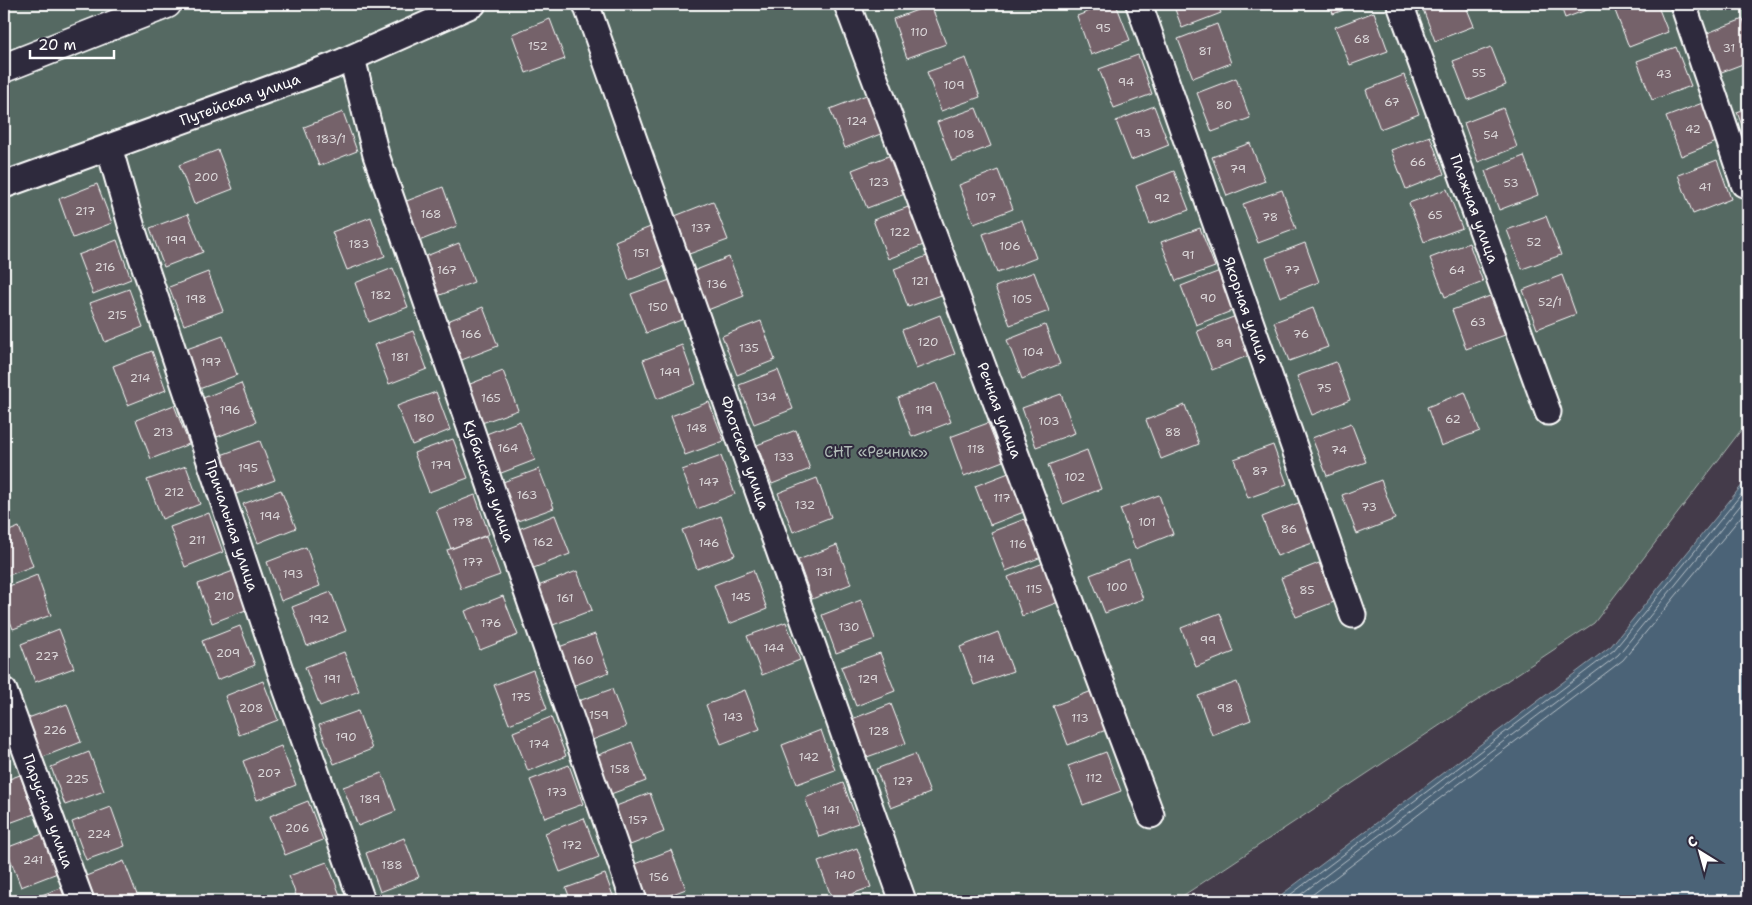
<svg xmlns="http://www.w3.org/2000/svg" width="1752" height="905" viewBox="0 0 1752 905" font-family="'Shantell Sans',sans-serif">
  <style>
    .green { fill: #546962; stroke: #aab4b0 }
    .water { fill: #4c6477; stroke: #94a2ad }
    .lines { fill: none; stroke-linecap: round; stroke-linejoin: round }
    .shore { stroke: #b7c1c9; stroke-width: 1 }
    .building { fill: #75626a; stroke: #fff }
    .street-casing { stroke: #fff; stroke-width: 29 }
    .secondary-casing { stroke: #fff; stroke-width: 31 }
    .street { stroke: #2f2a3d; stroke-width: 25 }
    .secondary { stroke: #2f2a3d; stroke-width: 28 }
    .labels { text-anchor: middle; stroke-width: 4; stroke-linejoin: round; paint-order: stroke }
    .number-label { font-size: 12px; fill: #dcd8da }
    .street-label { font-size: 15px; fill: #fff; stroke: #2f2a3d }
    .park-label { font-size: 15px; fill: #b2bcb8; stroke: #2f2a3d }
  </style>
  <rect width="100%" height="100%" fill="#443b4a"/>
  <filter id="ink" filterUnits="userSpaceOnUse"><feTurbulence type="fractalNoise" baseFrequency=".02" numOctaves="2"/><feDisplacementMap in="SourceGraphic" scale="10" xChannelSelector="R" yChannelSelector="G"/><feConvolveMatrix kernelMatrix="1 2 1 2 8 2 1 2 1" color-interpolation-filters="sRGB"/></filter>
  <g filter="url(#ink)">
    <!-- green -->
    <path class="green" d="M4,4H1748V421L1594,623L1175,901H4Z"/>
    <!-- water -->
    <path class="water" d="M1748,478V901H1273L1611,646Z"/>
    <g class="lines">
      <!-- shore -->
      <path class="shore" d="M1282,901L1614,650L1748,486
        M1292,901L1618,655L1748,496
        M1304,901L1623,660L1748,508"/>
    </g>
    <!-- building -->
    <path class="building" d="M1108,4H1116L1130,40L1091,55L1077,16Z
      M1173,4H1217L1221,13L1182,28Z
      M1330,4H1359L1333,14Z
      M1421,4H1465L1474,26L1435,41Z
      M1560,4H1602L1565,18Z
      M1625,4H1657L1668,32L1629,47L1614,8Z
      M1707,4H1727L1709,11Z
      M931,5L946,44L907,58L893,19Z
      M1374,12L1388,51L1350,65L1335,27Z
      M550,19L565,59L526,73L512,34Z
      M1743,19L1748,32V62L1719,73L1705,34Z
      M1217,24L1231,63L1193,78L1178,39Z
      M1491,47L1506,85L1468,100L1453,61Z
      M1676,47L1691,86L1652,100L1637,61Z
      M1138,55L1152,94L1114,108L1099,69Z
      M966,58L980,97L941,111L927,72Z
      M1404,75L1419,114L1380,129L1366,90Z
      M1236,78L1250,118L1212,132L1197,93Z
      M869,94L883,133L845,148L830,109Z
      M1705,102L1719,141L1681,156L1666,117Z
      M1154,106L1169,145L1131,160L1116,121Z
      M976,108L991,146L952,161L937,122Z
      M1503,108L1517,147L1478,162L1464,123Z
      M1748,108V142L1737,112Z
      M343,112L357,151L319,166L304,127Z
      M1430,136L1444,174L1406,189L1391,150Z
      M1250,143L1265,181L1227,196L1212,157Z
      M218,150L233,189L194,204L179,165Z
      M891,155L905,194L867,208L852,170Z
      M1524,156L1538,195L1499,210L1485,171Z
      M1717,160L1731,199L1693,214L1678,175Z
      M998,170L1013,209L974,224L959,185Z
      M1174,171L1189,210L1150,224L1136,186Z
      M97,184L112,223L73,238L59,199Z
      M443,187L457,226L419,241L404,202Z
      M1447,189L1462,228L1424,242L1409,203Z
      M1282,190L1296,229L1258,243L1243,204Z
      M713,201L728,240L689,254L675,216Z
      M911,206L926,244L888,259L873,220Z
      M188,214L203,252L164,267L150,228Z
      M1546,216L1561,255L1522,269L1507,230Z
      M371,217L385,256L347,270L332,232Z
      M1022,220L1036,258L997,273L983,234Z
      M653,226L668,265L629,280L615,241Z
      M1200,228L1215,267L1176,281L1161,242Z
      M117,240L131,279L93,294L78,255Z
      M459,243L474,282L435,297L421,258Z
      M1305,243L1319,282L1280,297L1266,258Z
      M1469,243L1483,282L1445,297L1430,258Z
      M932,254L947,293L908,307L894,269Z
      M729,257L744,296L705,311L691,272Z
      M393,268L408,307L369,322L355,283Z
      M1220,271L1234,310L1196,325L1181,286Z
      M208,272L223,311L184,325L169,287Z
      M1034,272L1049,311L1010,325L995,287Z
      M1562,275L1576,314L1537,329L1523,290Z
      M670,280L684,319L646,333L631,294Z
      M129,289L143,327L105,342L90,303Z
      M1490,296L1505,335L1466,349L1452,310Z
      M483,307L498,346L459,361L445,322Z
      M1313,308L1328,347L1289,361L1274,322Z
      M940,315L955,354L916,369L902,330Z
      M1236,316L1250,355L1212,370L1197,331Z
      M761,321L775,360L737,375L722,336Z
      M1045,325L1060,364L1022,379L1007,340Z
      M413,331L427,369L389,384L374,345Z
      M223,336L237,375L199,389L184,350Z
      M682,345L696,384L657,399L643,360Z
      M152,351L166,390L128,405L113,366Z
      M1336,362L1350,400L1312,415L1297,376Z
      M778,370L793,409L754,424L739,385Z
      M503,371L518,410L479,424L465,386Z
      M241,383L256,422L217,437L203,398Z
      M936,383L951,422L912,437L898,398Z
      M436,392L450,430L412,445L397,406Z
      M1465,392L1480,431L1441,446L1427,407Z
      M1061,394L1075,433L1036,447L1022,408Z
      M709,402L724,441L685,455L671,416Z
      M174,405L189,444L151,459L136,420Z
      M1185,405L1199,444L1161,459L1146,420Z
      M520,421L535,460L496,475L481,436Z
      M988,423L1003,461L964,476L950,437Z
      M1351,423L1366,462L1327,476L1312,438Z
      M796,430L810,469L772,484L757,445Z
      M453,439L468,478L429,492L414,453Z
      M260,441L275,480L236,494L221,455Z
      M1273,445L1287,484L1248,498L1234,459Z
      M1087,450L1101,489L1063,504L1048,465Z
      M721,456L735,494L697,509L682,470Z
      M186,466L200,504L162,519L147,480Z
      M539,469L554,508L515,522L500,483Z
      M1014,471L1029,510L990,525L975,486Z
      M817,478L831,517L793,532L778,493Z
      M1381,480L1395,519L1357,534L1342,495Z
      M281,490L296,528L258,543L243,504Z
      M475,495L489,534L451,549L436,510Z
      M1159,495L1173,534L1135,549L1120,509Z
      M4,496L11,516L4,519Z
      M1301,502L1315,542L1277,556L1262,517Z
      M209,513L223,552L185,567L170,527Z
      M555,515L570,554L531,569L516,530Z
      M721,516L735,555L697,569L682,530Z
      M1030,517L1044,556L1006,571L991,532Z
      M19,527L33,566L4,577V533Z
      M486,536L500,575L461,589L447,550Z
      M837,545L851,584L812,599L798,560Z
      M306,547L320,586L281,601L267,562Z
      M1129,560L1143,599L1105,613L1090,575Z
      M1046,562L1061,601L1022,616L1008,577Z
      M1319,563L1334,602L1296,617L1281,578Z
      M236,570L251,608L212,623L198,584Z
      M753,570L767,609L729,624L714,585Z
      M577,571L592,610L553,625L538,586Z
      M37,575L51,615L13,629L4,605V588Z
      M331,592L346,631L307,646L292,607Z
      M503,596L518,635L480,650L465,611Z
      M861,600L875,639L836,653L822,615Z
      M1220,613L1234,652L1196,667L1181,628Z
      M786,622L800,660L762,675L747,636Z
      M240,626L255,665L217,680L202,641Z
      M59,629L74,668L35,682L21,644Z
      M998,632L1013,671L974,685L960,647Z
      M595,634L609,672L570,687L556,648Z
      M344,652L359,691L320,706L305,667Z
      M880,653L895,691L856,706L841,667Z
      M533,670L547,709L509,724L494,685Z
      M263,681L278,720L239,735L225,696Z
      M1237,682L1251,720L1212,735L1198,696Z
      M612,689L626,727L587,742L573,703Z
      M745,690L760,729L721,744L706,705Z
      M1092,691L1106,730L1068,745L1053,706Z
      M67,704L81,742L43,757L28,718Z
      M891,704L906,743L867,757L852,719Z
      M358,711L372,749L334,764L319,725Z
      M551,717L566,756L528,771L513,732Z
      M821,730L835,770L797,784L782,745Z
      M632,742L646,781L608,795L593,757Z
      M281,746L296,785L257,800L243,761Z
      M89,752L104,791L65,805L51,767Z
      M1106,752L1121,791L1083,805L1068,766Z
      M915,754L930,793L891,808L876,769Z
      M569,765L583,804L545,818L530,780Z
      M382,773L396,811L358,826L343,787Z
      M20,775L34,814L4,825V781Z
      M843,783L858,823L819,837L805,798Z
      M650,793L664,832L625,847L611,808Z
      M308,801L323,840L285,855L270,816Z
      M111,807L125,846L86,860L72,822Z
      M584,818L599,857L560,872L545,833Z
      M45,833L60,872L21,887L6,848Z
      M404,838L419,877L380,892L366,853Z
      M857,848L871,887L833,901L818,862Z
      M671,850L686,889L654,901H646L632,865Z
      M124,861L139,900L96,901L86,876Z
      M327,862L342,900L298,901L289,876Z
      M605,874L615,901H571L566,888Z
      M61,888L66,901H25Z
      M424,893L427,901H403Z"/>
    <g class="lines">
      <defs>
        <g id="street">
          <path id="s1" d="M586,4L903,901"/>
          <path id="s2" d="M847,4L1151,815"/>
          <path id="s3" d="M1139,4L1353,615"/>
          <path id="s4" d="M1400,4L1548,412"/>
          <path d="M1683,4L1744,184"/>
          <path id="s5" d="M352,58L376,155L634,901"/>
          <path id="s6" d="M109,147L132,228L287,691L362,901"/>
          <path id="s7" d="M4,185L333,66L473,4"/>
          <path id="s8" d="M4,691L81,901"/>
        </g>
        <path id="secondary" d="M4,68L167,4"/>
      </defs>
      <!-- street casing -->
      <use href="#street" class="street-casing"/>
      <!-- secondary casing -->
      <use href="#secondary" class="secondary-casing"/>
      <!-- street -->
      <use href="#street" class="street"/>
      <!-- secondary -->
      <use href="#secondary" class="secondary"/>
    </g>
  </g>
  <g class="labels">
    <!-- number labels -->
    <g class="number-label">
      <text x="1103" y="32">95</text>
      <text x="919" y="36">110</text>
      <text x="1362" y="43">68</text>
      <text x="538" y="50">152</text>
      <text x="1729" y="52">31</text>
      <text x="1205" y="55">81</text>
      <text x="1479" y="77">55</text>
      <text x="1664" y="78">43</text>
      <text x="1126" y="86">94</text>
      <text x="954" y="89">109</text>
      <text x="1392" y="106">67</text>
      <text x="1224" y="109">80</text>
      <text x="857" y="125">124</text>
      <text x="1693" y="133">42</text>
      <text x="1143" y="137">93</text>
      <text x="964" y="138">108</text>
      <text x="1491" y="139">54</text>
      <text x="331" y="143">183/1</text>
      <text x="1418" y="166">66</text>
      <text x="1238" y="173">79</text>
      <text x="206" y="181">200</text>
      <text x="879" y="186">123</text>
      <text x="1511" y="187">53</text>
      <text x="1705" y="191">41</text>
      <text x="986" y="201">107</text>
      <text x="1162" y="202">92</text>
      <text x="85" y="215">217</text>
      <text x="431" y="218">168</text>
      <text x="1435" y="219">65</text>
      <text x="1270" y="221">78</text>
      <text x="701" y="232">137</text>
      <text x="900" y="236">122</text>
      <text x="176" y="244">199</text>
      <text x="1534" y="246">52</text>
      <text x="359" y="248">183</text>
      <text x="1010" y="250">106</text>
      <text x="641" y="257">151</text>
      <text x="1188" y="259">91</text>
      <text x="105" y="271">216</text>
      <text x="447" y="274">167</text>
      <text x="1292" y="274">77</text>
      <text x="1457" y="274">64</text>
      <text x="920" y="285">121</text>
      <text x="717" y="288">136</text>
      <text x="381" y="299">182</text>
      <text x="1208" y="302">90</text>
      <text x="196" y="303">198</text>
      <text x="1022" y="303">105</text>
      <text x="1550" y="306">52/1</text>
      <text x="658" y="311">150</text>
      <text x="117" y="319">215</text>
      <text x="1478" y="326">63</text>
      <text x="471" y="338">166</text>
      <text x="1301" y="338">76</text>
      <text x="928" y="346">120</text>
      <text x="1224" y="347">89</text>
      <text x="749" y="352">135</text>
      <text x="1033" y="356">104</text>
      <text x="400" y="361">181</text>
      <text x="211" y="366">197</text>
      <text x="670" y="376">149</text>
      <text x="140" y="382">214</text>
      <text x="1324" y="392">75</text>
      <text x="766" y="401">134</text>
      <text x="491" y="402">165</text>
      <text x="230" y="414">196</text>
      <text x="924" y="414">119</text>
      <text x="424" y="422">180</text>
      <text x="1453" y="423">62</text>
      <text x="1049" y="425">103</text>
      <text x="697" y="432">148</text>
      <text x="163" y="436">213</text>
      <text x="1173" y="436">88</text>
      <text x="508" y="452">164</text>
      <text x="976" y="453">118</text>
      <text x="1339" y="454">74</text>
      <text x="784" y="461">133</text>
      <text x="441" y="469">179</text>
      <text x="248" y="472">195</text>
      <text x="1260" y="475">87</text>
      <text x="1075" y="481">102</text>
      <text x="709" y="486">147</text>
      <text x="174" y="496">212</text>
      <text x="527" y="499">163</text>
      <text x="1002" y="502">117</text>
      <text x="805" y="509">132</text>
      <text x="1369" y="511">73</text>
      <text x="270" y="520">194</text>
      <text x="463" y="526">178</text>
      <text x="1147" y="526">101</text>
      <text x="1289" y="533">86</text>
      <text x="197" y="544">211</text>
      <text x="543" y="546">162</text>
      <text x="709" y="547">146</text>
      <text x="1018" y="548">116</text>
      <text x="473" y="566">177</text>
      <text x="824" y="576">131</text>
      <text x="293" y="578">193</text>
      <text x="1117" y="591">100</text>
      <text x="1034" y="593">115</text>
      <text x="1307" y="594">85</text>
      <text x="224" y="600">210</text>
      <text x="741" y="601">145</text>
      <text x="565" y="602">161</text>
      <text x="319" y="623">192</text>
      <text x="491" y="627">176</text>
      <text x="849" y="631">130</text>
      <text x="1208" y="644">99</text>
      <text x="774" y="652">144</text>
      <text x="228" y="657">209</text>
      <text x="47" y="660">227</text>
      <text x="986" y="663">114</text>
      <text x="583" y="664">160</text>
      <text x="332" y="683">191</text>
      <text x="868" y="683">129</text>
      <text x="521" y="701">175</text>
      <text x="251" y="712">208</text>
      <text x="1225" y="712">98</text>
      <text x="599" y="719">159</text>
      <text x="733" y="721">143</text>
      <text x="1080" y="722">113</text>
      <text x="55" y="734">226</text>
      <text x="879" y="735">128</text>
      <text x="346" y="741">190</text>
      <text x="539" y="748">174</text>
      <text x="809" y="761">142</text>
      <text x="620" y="773">158</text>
      <text x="269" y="777">207</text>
      <text x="1094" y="782">112</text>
      <text x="77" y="783">225</text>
      <text x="903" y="785">127</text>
      <text x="557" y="796">173</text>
      <text x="370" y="803">189</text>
      <text x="831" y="814">141</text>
      <text x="638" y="824">157</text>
      <text x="297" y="832">206</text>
      <text x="99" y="838">224</text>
      <text x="572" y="849">172</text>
      <text x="33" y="864">241</text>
      <text x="392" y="869">188</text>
      <text x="845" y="879">140</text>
      <text x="659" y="881">156</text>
    </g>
    <!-- street labels -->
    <g class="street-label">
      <text dy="5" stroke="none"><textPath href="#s7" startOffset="251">Путейская улица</textPath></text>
      <text dy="5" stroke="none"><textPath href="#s4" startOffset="218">Пляжная улица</textPath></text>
      <text dy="5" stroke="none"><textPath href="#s3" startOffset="324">Якорная улица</textPath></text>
      <text dy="5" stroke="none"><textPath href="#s2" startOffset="434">Речная улица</textPath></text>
      <text dy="5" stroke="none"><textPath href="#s1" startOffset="476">Флотская улица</textPath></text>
      <text dy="5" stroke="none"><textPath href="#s5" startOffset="445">Кубанская улица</textPath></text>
      <text dy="5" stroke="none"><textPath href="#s6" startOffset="398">Причальная улица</textPath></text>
      <text dy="5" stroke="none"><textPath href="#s8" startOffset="128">Парусная улица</textPath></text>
    </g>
    <!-- park labels -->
    <g class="park-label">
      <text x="876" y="457">СНТ «Речник»</text>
    </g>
  </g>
  <!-- margin -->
  <rect width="1752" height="905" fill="none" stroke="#2f2a3d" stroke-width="20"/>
  <rect x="10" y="10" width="1732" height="885" fill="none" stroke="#fff" stroke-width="2" filter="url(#ink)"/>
  <!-- north arrow -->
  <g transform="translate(1700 852) rotate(323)" stroke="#2f2a3d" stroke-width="4" paint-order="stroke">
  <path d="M0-4L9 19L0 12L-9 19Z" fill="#ffffff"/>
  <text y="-8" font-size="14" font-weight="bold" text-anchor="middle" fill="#ffffff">С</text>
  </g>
  <!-- scale -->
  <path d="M30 50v8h84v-8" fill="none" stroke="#ffffff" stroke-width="2.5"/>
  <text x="38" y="50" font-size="15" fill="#ffffff" stroke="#2f2a3d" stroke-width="4" paint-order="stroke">20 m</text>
</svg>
